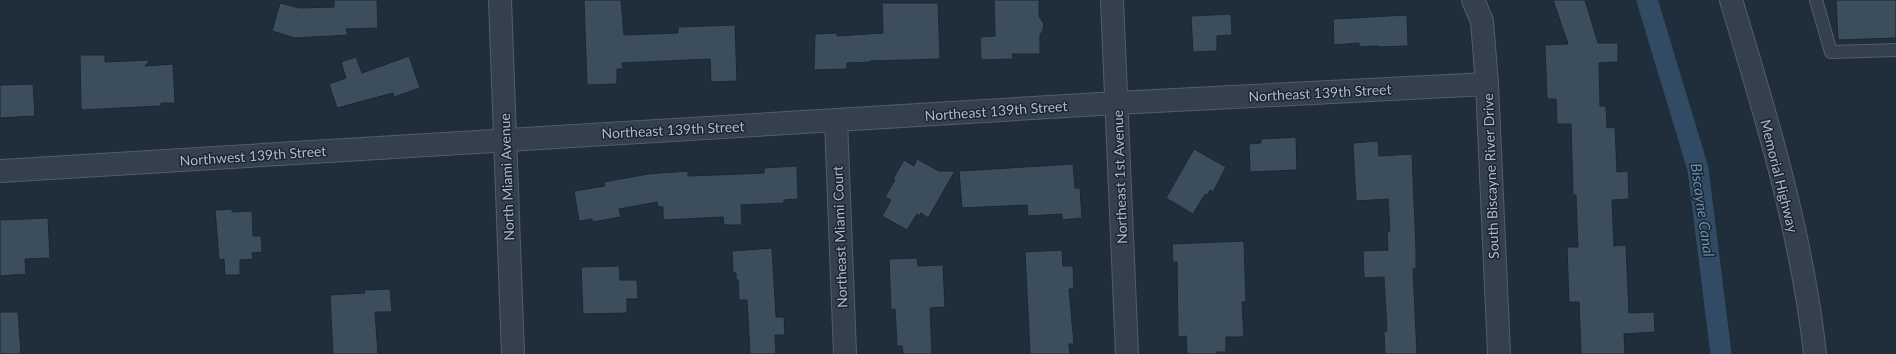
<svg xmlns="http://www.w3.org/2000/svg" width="1896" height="354" viewBox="0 0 1896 354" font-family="Lato,sans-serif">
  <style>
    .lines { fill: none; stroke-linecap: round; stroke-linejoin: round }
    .canal { stroke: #324b65; stroke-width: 21 }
    .building { fill: #3c4d5c; stroke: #1b2733 }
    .service-casing { stroke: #525e6a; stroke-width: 14 }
    .minor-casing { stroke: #525e6a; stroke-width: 24 }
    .tertiary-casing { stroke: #525e6a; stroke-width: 24 }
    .service { stroke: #34404c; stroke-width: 12 }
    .minor { stroke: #34404c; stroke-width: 22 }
    .tertiary { stroke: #34404c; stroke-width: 22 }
    .labels { text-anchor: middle; stroke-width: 3; stroke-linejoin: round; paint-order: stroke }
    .street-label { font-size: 14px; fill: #afbbc8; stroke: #1a2531 }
    .water-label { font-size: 15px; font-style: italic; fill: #6d8eae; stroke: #1a2531 }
  </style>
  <rect width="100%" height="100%" fill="#202e3c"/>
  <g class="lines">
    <!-- canal -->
    <path class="canal" d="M1647,0L1698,169L1721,354"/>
  </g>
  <!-- building -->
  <path class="building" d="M334,0H377L378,28L346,29L348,35L295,38L272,31L280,3L299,8L334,7Z
    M584,0H621L624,35L678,33V27L735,25L737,81L711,82L710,59L622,63L623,69H617V84L587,85Z
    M994,0H1039V16L1044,24L1043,30L1040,35V54H1012L1013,59L981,60L980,37L995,36Z
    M1553,0H1585L1598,43H1618V62L1599,63L1600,106H1606L1607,128L1615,127L1617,172L1628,171L1629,199L1612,200L1614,246L1626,245L1629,313L1654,312L1655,332L1624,334L1625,354H1581L1579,302H1569L1567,247H1578L1576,195H1573L1571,124H1557L1556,99H1547L1545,45L1568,44Z
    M1836,0H1896V38L1838,40Z
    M882,3H938L940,59L870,61V62L847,63V69L814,70L815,34L837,33V36L883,33Z
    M1231,14L1232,35L1217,36V51L1193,52L1191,16Z
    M1407,15L1408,46L1378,47V46L1359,47V43L1334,45L1333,19Z
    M80,55H105V62L150,60L145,66L173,64L175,103H161V106L81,110Z
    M409,56L420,88L394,97L393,93L337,108L329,84L346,78L341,62L356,57L362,73Z
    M33,84L35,116L0,118V85Z
    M1296,137L1297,170L1250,172L1249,144L1261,143V139Z
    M1378,141L1379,156L1412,154L1416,249V269H1413L1417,354H1385L1384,331H1387L1384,277L1364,278L1363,251L1388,250L1387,232L1390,231L1388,199L1356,201L1353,143Z
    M1194,149L1226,167L1213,192L1210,190L1207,195L1205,194L1193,214L1166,198Z
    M917,159L939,171H955L928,218L921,213L919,216L917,214L907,230L882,216L891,200L885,197L895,180L893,179L904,160L914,166Z
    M1073,164L1075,188H1080L1082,218L1062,220V214L1028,216L1027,205L962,208L959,171Z
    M797,166L798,199L784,200V203L741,205L742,225H724L723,217L663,220V207H658L657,202L619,209L621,217L592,222V219L579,221L574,191L605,186L604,182L648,174L688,171V176L716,175L764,173V168Z
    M232,209V212L252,211L253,236H261L262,252L252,253L253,259L240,260V275H225L224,259L219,260L215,210Z
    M48,218L50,258L25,259L26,274L0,276V220Z
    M1244,241L1246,302H1242L1244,337H1226V352H1217V354H1187L1186,336L1178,337L1177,262H1173L1172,244Z
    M772,248L776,317H784L785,335H775L776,354H750L747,300H739L738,280H736V273H733L732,251Z
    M1062,250L1063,266H1073L1074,289H1069L1074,344H1069L1070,354H1030L1025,252Z
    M917,258L918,266L943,265L945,307L930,308L932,354H903L902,346H897L895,309L891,310L889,259Z
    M619,266L620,280H637L638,299H627V313L583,314L581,267Z
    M390,289L392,312H375L378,354H333L330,295L365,293L364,290Z
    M0,312H18L21,354H0Z"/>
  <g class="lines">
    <defs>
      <path id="service" d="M1816,0L1831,52L1896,50"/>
      <path id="minor" d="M1112,0L1127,354
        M1473,0L1482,21L1487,84L1499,354
        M836,121L845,354
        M0,171L1116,103L1487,84"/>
      <path id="tertiary" d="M500,0L513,354
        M1731,0C1766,115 1802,234 1815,354"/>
    </defs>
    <!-- service casing -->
    <use href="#service" class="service-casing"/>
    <!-- minor casing -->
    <use href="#minor" class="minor-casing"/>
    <!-- tertiary casing -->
    <use href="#tertiary" class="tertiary-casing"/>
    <!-- service -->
    <use href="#service" class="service"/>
    <!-- minor -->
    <use href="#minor" class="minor"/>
    <!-- tertiary -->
    <use href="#tertiary" class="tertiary"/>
  </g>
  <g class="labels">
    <!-- street labels -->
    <g class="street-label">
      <text transform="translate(1320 93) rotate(-3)" y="5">Northeast 139th Street</text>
      <text transform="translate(996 111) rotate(-4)" y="5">Northeast 139th Street</text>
      <text transform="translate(673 130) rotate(-3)" y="5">Northeast 139th Street</text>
      <text transform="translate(253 156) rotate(-4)" y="5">Northwest 139th Street</text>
      <text transform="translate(1491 176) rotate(-92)" y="5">South Biscayne River Drive</text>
      <text transform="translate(1779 176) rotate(76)" y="5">Memorial Highway</text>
      <text transform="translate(507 177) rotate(-92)" y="5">North Miami Avenue</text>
      <text transform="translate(1120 177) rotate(-92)" y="5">Northeast 1st Avenue</text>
      <text transform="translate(840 237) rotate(-92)" y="5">Northeast Miami Court</text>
    </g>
    <!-- water labels -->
    <g class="water-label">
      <text transform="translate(1702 210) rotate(82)" y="5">Biscayne Canal</text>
    </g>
  </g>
</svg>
